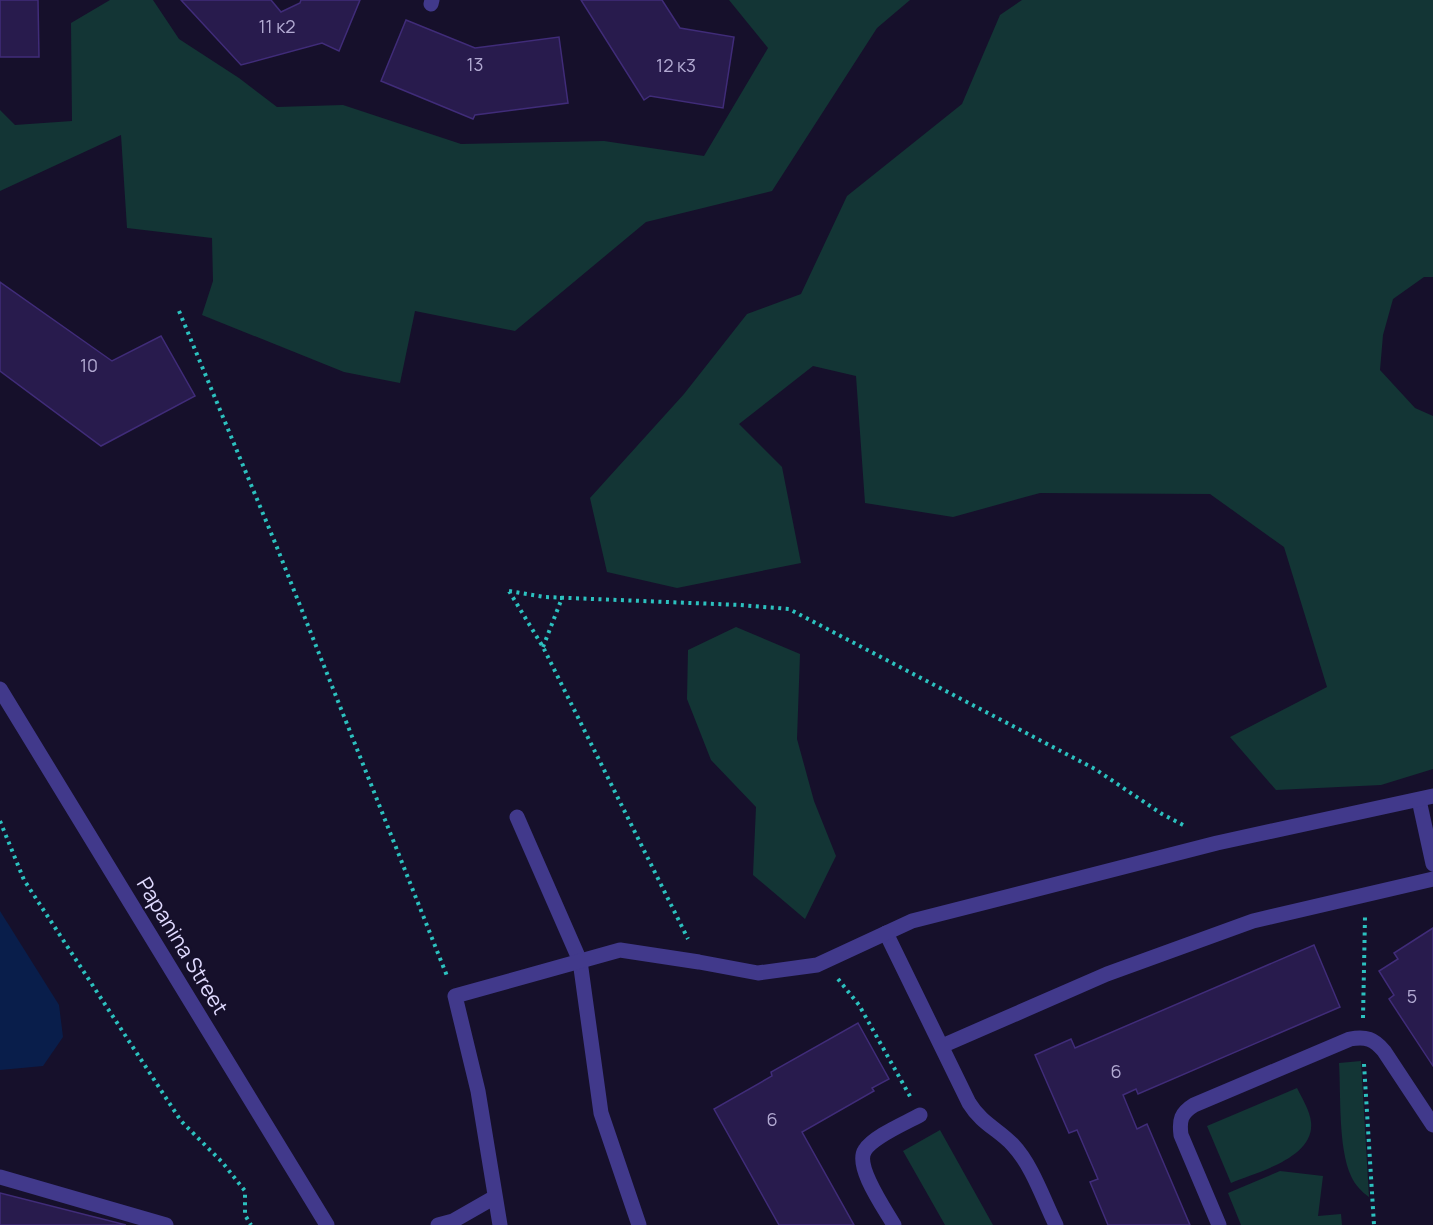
<svg xmlns="http://www.w3.org/2000/svg" width="1433" height="1225" viewBox="0 0 1433 1225" font-family="Manrope,sans-serif">
  <style>
    .green { fill: #133535 }
    .water { fill: #091e4b }
    .building { fill: #281b4d; stroke: #402c79; stroke-width: 1.5 }
    .lines { fill: none; stroke-linecap: round; stroke-linejoin: round }
    .path { stroke: #2cc1bf; stroke-width: 4; stroke-dasharray: 3 4.5; stroke-linecap: butt }
    .service { stroke: #41398b; stroke-width: 15 }
    .minor { stroke: #41398b; stroke-width: 15 }
    .labels { text-anchor: middle; stroke-width: 4.5; stroke-linejoin: round; paint-order: stroke }
    .number-label { font-size: 18px; fill: #b2aad2 }
    .street-label { font-size: 21px; fill: #e0daff; stroke: #16102b }
  </style>
  <rect width="100%" height="100%" fill="#16102b"/>
  <!-- green -->
  <path class="green" d="M110,0H153L179,39L239,78L277,107L343,105L461,144L604,141L704,156L768,48L729,0H910L877,28L772,191L646,222L515,331L415,311L400,383L344,372L202,315L213,281L212,238L127,228L121,135L0,191V110L15,125L72,121L71,23Z
    M1022,0H1433V277H1424L1393,299L1383,335L1380,370L1415,408L1433,416V769L1381,785L1276,790L1230,737L1327,687L1284,547L1210,494L1040,493L953,517L865,503L856,376L813,366L739,424L782,467L801,563L677,588L607,572L590,498L684,394L747,314L801,294L847,196L962,104L1000,15Z
    M736,627L800,654L797,739L814,801L836,856L805,919L753,875L756,807L711,760L687,699L688,650Z
    M1361,1061L1369,1197C1362,1192 1355,1185 1351,1176C1338,1147 1341,1095 1339,1063Z
    M1297,1088C1302,1098 1310,1111 1311,1122C1315,1158 1257,1172 1231,1183L1207,1126Z
    M940,1130L993,1225H945L903,1151Z
    M1280,1171L1323,1176L1318,1216L1341,1214L1342,1225H1241L1228,1193Z"/>
  <!-- water -->
  <path class="water" d="M0,911L59,1005L63,1037L43,1066L0,1070Z"/>
  <!-- building -->
  <path class="building" d="M0,0H38L39,57H0Z
    M181,0H271L281,12L300,3L301,0H360L339,51L322,43L241,65Z
    M581,0H662L680,28L734,37L723,108L650,96L644,100Z
    M406,20L475,48L559,37L568,103L475,115L473,119L381,81Z
    M0,282L112,361L161,336L195,396L101,446L0,371Z
    M1433,928V1066L1389,999L1394,995L1379,971L1398,959L1394,953Z
    M1314,945L1340,1007L1138,1094L1136,1089L1123,1095L1137,1129L1147,1124L1190,1225H1108L1090,1182L1098,1179L1077,1130L1069,1133L1035,1055L1071,1039L1075,1048Z
    M858,1023L889,1079L872,1088L874,1091L802,1132L854,1225H779L714,1109L772,1076L771,1072Z
    M0,1193L126,1225H0Z"/>
  <g class="lines">
    <!-- path -->
    <path class="path" d="M179,311L276,545L447,976
      M509,591L545,597L740,605L789,609L1095,769L1162,814L1187,827
      M509,591L543,647L688,939
      M543,647L562,598H560
      M0,821L24,880L181,1121L222,1162L245,1191V1215L251,1225
      M838,979L859,1005L911,1098
      M1363,1018L1365,917
      M1364,1064L1374,1225"/>
    <!-- service -->
    <path class="service" d="M431,4L432,0
      M1419,800L1433,864
      M517,817L580,961L601,1113L639,1225
      M886,933L969,1103C982,1124 998,1129 1013,1145C1032,1165 1044,1201 1056,1225
      M942,1046L1107,974L1253,921L1433,879
      M894,1225C885,1209 854,1166 865,1150C874,1136 906,1123 920,1115
      M1219,1225L1181,1135C1179,1120 1181,1113 1194,1105L1350,1039C1366,1036 1374,1039 1384,1051L1433,1125"/>
    <!-- minor -->
    <path class="minor" d="M0,689L327,1225
      M0,1177L166,1225
      M438,1225L453,1221L495,1197
      M500,1225L478,1091L455,996L620,950L699,962L758,973L817,965L912,921L1217,843L1433,796"/>
  </g>
  <g class="labels">
    <!-- number labels -->
    <g class="number-label">
      <text x="277" y="33">11 к2</text>
      <text x="475" y="71">13</text>
      <text x="676" y="72">12 к3</text>
      <text x="89" y="372">10</text>
      <text x="1412" y="1003">5</text>
      <text x="1116" y="1078">6</text>
      <text x="772" y="1126">6</text>
    </g>
    <!-- street labels -->
    <g class="street-label">
      <text transform="translate(182 946) rotate(59)" y="7">Papanina Street</text>
    </g>
  </g>
</svg>
